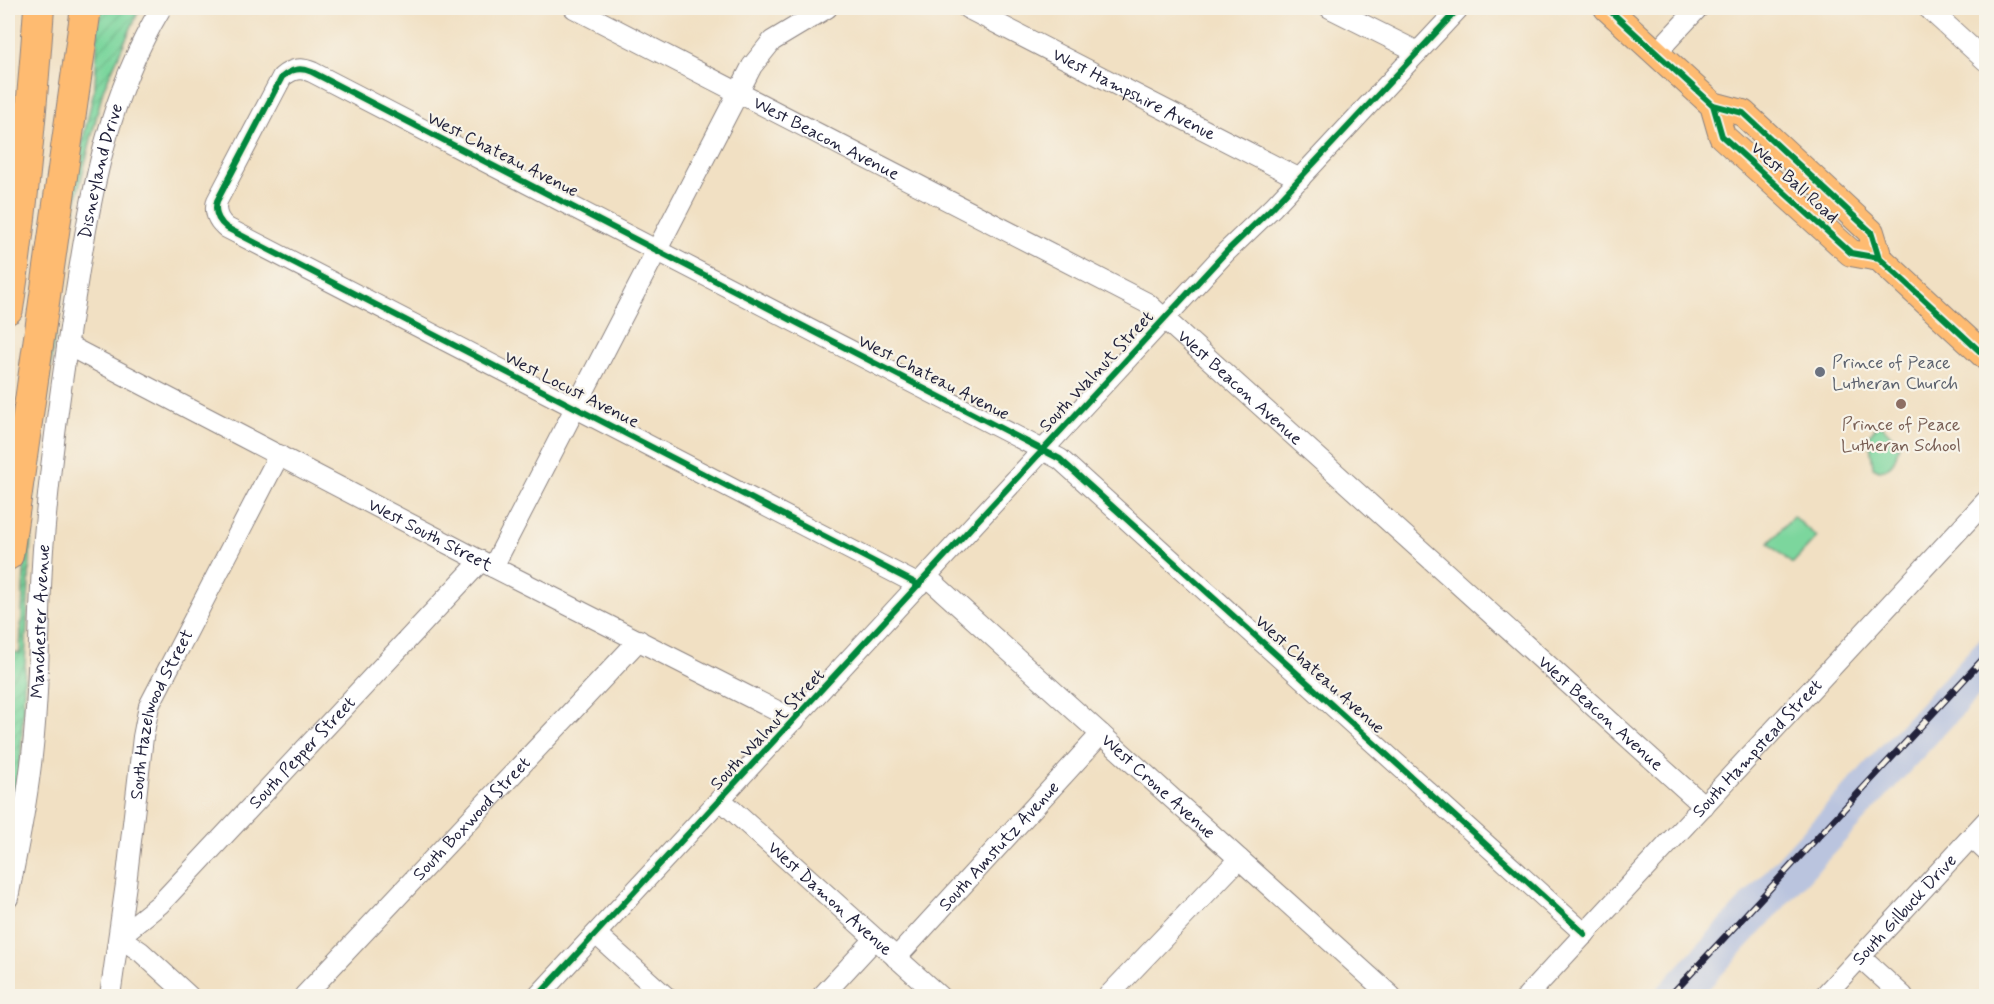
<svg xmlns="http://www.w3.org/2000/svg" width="1994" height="1004" viewBox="0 0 1994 1004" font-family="Mynerve,sans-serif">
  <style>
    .industrial { fill: #bac4de }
    .park { fill: #7cd69d; stroke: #4f7c6c; stroke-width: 1.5 }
    .garden { fill: url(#garden-furrows); stroke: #4f7c6c; stroke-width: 1.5 }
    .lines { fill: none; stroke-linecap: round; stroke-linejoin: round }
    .minor-casing { stroke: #8a817f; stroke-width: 22 }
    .major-casing { stroke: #8a817f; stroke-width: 28 }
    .highway-casing { stroke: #8a817f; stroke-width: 32 }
    .minor { stroke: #fff; stroke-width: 20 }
    .major { stroke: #febb71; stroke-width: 26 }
    .highway { stroke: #febb71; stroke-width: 30 }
    .rail-casing { stroke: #22223b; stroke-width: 7 }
    .rail { stroke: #f7f3e8; stroke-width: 4.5; stroke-dasharray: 14; stroke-linecap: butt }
    .cycleway-casing { stroke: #f7f3e8; stroke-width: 10 }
    .cycleway { stroke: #00873e; stroke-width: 6 }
    .worship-dot { fill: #6b7280; stroke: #f7f3e8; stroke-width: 2 }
    .education-dot { fill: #8d6e63; stroke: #f7f3e8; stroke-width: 2 }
    .labels { text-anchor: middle; stroke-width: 4.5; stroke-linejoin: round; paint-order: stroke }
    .street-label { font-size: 18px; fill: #22223b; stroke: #f7f3e8 }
    .worship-label { font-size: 18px; fill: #5b616d; stroke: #f7f3e8; text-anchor: start }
    .education-label { font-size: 18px; fill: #785e54; stroke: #f7f3e8 }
  </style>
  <defs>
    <pattern id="garden-furrows" width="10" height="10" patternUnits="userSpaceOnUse" patternTransform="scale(1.5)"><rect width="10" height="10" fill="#7cd69d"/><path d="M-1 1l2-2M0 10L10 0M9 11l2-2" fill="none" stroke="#6bb788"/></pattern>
  </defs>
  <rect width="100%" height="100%" fill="#f7f3e8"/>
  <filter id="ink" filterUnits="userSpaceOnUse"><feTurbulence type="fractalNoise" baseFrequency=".0167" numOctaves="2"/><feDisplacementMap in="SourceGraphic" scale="12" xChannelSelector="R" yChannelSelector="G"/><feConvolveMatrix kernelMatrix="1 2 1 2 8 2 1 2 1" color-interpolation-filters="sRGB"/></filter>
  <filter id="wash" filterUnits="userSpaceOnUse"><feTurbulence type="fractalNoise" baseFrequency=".008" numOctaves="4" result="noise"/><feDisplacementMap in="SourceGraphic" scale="24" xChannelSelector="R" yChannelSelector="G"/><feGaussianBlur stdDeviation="1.35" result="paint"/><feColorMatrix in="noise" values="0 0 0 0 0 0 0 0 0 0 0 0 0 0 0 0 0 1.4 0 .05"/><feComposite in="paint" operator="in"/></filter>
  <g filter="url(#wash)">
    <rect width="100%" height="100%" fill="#f1e0c3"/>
    <!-- industrial -->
    <path class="industrial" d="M1986,632V689L1702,996H1650Z"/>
    <!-- park -->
    <path class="park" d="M1879,424L1881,425L1899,443C1896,457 1895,468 1879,470L1873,467L1869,435Z
      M1793,516L1817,537L1792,564L1769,543Z"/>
    <!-- garden -->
    <path class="garden" d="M102,8H140L103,90L79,188L66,255L33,494L20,771L8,827V662L9,652L20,653L27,512L70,198L95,86L98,25Z"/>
  </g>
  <g filter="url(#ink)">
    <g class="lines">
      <defs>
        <g id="minor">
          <path id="s1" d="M574,8L1147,303L1704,806"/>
          <path id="s2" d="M967,8L1300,179"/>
          <path d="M1330,8L1418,52"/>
          <path d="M1928,8L1986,61"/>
          <path d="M1656,53L1698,8"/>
          <path id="s3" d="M67,345L481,561L795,720"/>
          <path d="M493,567L752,66L772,41L827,8"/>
          <path id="s4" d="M927,577L1391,996"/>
          <path d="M919,585L227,228C218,221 214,212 217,201L282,77C292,69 300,67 312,72L1060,459L1585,934"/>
          <path id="s5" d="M721,800L939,996"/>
          <path d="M1971,837L1986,851"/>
          <path id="s6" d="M8,898C16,856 25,814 30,772C40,698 38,623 43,549C50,462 62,376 76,290C91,191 109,95 161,8"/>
          <path d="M596,934L665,996"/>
          <path d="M1860,957L1903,996"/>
          <path id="s7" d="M896,958L1101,734"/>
          <path id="s8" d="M110,996L126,884L143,737L149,706L279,455"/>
          <path id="s9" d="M189,996L141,952L119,937L160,904L481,561"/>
          <path id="s10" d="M304,996L639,640"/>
          <path d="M538,996L1226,252L1273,207L1459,8"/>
          <path d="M822,996L875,939"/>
          <path d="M1108,996L1239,859"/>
          <path id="s11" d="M1527,996L1986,501"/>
          <path id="s12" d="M1824,996L1986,821"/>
        </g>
        <path id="major" d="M1607,8L1713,105L1743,113L1871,232L1879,258L1986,357
          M1713,105L1722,136L1851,253L1879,258"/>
        <path id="highway" d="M8,309C23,209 32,108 39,8
          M8,555L86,8"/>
      </defs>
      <!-- minor casing -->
      <use href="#minor" class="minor-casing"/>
      <!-- major casing -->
      <use href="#major" class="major-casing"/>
      <!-- highway casing -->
      <use href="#highway" class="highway-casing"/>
      <!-- minor -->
      <use href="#minor" class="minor"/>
      <!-- major -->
      <use href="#major" class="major"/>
      <!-- highway -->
      <use href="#highway" class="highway"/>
      <defs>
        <path id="rail" d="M1670,996L1986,656"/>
      </defs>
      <!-- rail casing -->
      <use href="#rail" class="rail-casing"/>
      <!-- rail -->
      <use href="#rail" class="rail"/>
      <defs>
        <path id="cycleway" d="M1607,8L1713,105L1743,113L1871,232L1879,258L1986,357
          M1713,105L1722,136L1851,253L1879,258
          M919,585L227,228C218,221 214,212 217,201L282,77C292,69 300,67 312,72L1060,459L1585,934
          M538,996L1226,252L1273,207L1459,8"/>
      </defs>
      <!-- cycleway casing -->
      <use href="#cycleway" class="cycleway-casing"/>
      <!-- cycleway -->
      <use href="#cycleway" class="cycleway"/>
    </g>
  </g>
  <!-- markers -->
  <circle class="worship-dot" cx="1820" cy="372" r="6"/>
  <circle class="education-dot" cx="1901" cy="404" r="6"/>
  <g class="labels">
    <!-- street labels -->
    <g class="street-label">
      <text dy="6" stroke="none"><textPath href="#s2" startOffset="188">West Hampshire Avenue</textPath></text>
      <text dy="6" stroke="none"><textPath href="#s1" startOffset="284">West Beacon Avenue</textPath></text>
      <text transform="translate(503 154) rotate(27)" y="6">West Chateau Avenue</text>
      <text dy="6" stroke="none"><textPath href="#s6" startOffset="734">Disneyland Drive</textPath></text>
      <text transform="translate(1795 182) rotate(42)" y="6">West Ball Road</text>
      <text transform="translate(1096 371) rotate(-47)" y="6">South Walnut Street</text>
      <text transform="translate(934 377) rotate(27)" y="6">West Chateau Avenue</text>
      <text dy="6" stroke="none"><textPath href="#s1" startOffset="770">West Beacon Avenue</textPath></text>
      <text transform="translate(572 389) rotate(27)" y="6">West Locust Avenue</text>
      <text dy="6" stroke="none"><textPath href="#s3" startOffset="410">West South Street</textPath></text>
      <text dy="6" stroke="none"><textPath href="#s6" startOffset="279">Manchester Avenue</textPath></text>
      <text transform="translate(1320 674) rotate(42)" y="6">West Chateau Avenue</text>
      <text dy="6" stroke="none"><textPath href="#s1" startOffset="1256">West Beacon Avenue</textPath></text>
      <text dy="6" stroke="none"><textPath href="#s8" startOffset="288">South Hazelwood Street</textPath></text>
      <text transform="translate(767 729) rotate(-47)" y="6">South Walnut Street</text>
      <text dy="6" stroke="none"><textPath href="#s11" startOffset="338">South Hampstead Street</textPath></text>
      <text dy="6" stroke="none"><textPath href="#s9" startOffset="352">South Pepper Street</textPath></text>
      <text dy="6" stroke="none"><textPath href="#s4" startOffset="312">West Crone Avenue</textPath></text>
      <text dy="6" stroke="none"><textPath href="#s10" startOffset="244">South Boxwood Street</textPath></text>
      <text dy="6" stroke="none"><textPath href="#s7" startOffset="152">South Amstutz Avenue</textPath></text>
      <text dy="6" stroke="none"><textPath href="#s5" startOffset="147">West Damon Avenue</textPath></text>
      <text dy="6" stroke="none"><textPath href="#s12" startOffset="118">South Gilbuck Drive</textPath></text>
    </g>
    <!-- worship labels -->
    <g class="worship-label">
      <text x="1832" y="368">Prince of Peace<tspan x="1832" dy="21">Lutheran Church</tspan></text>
    </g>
    <!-- education labels -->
    <g class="education-label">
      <text x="1901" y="430">Prince of Peace<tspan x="1901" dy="21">Lutheran School</tspan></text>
    </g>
  </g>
  <!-- margin -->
  <rect width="1994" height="1004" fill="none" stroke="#f7f3e8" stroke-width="30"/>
</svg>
